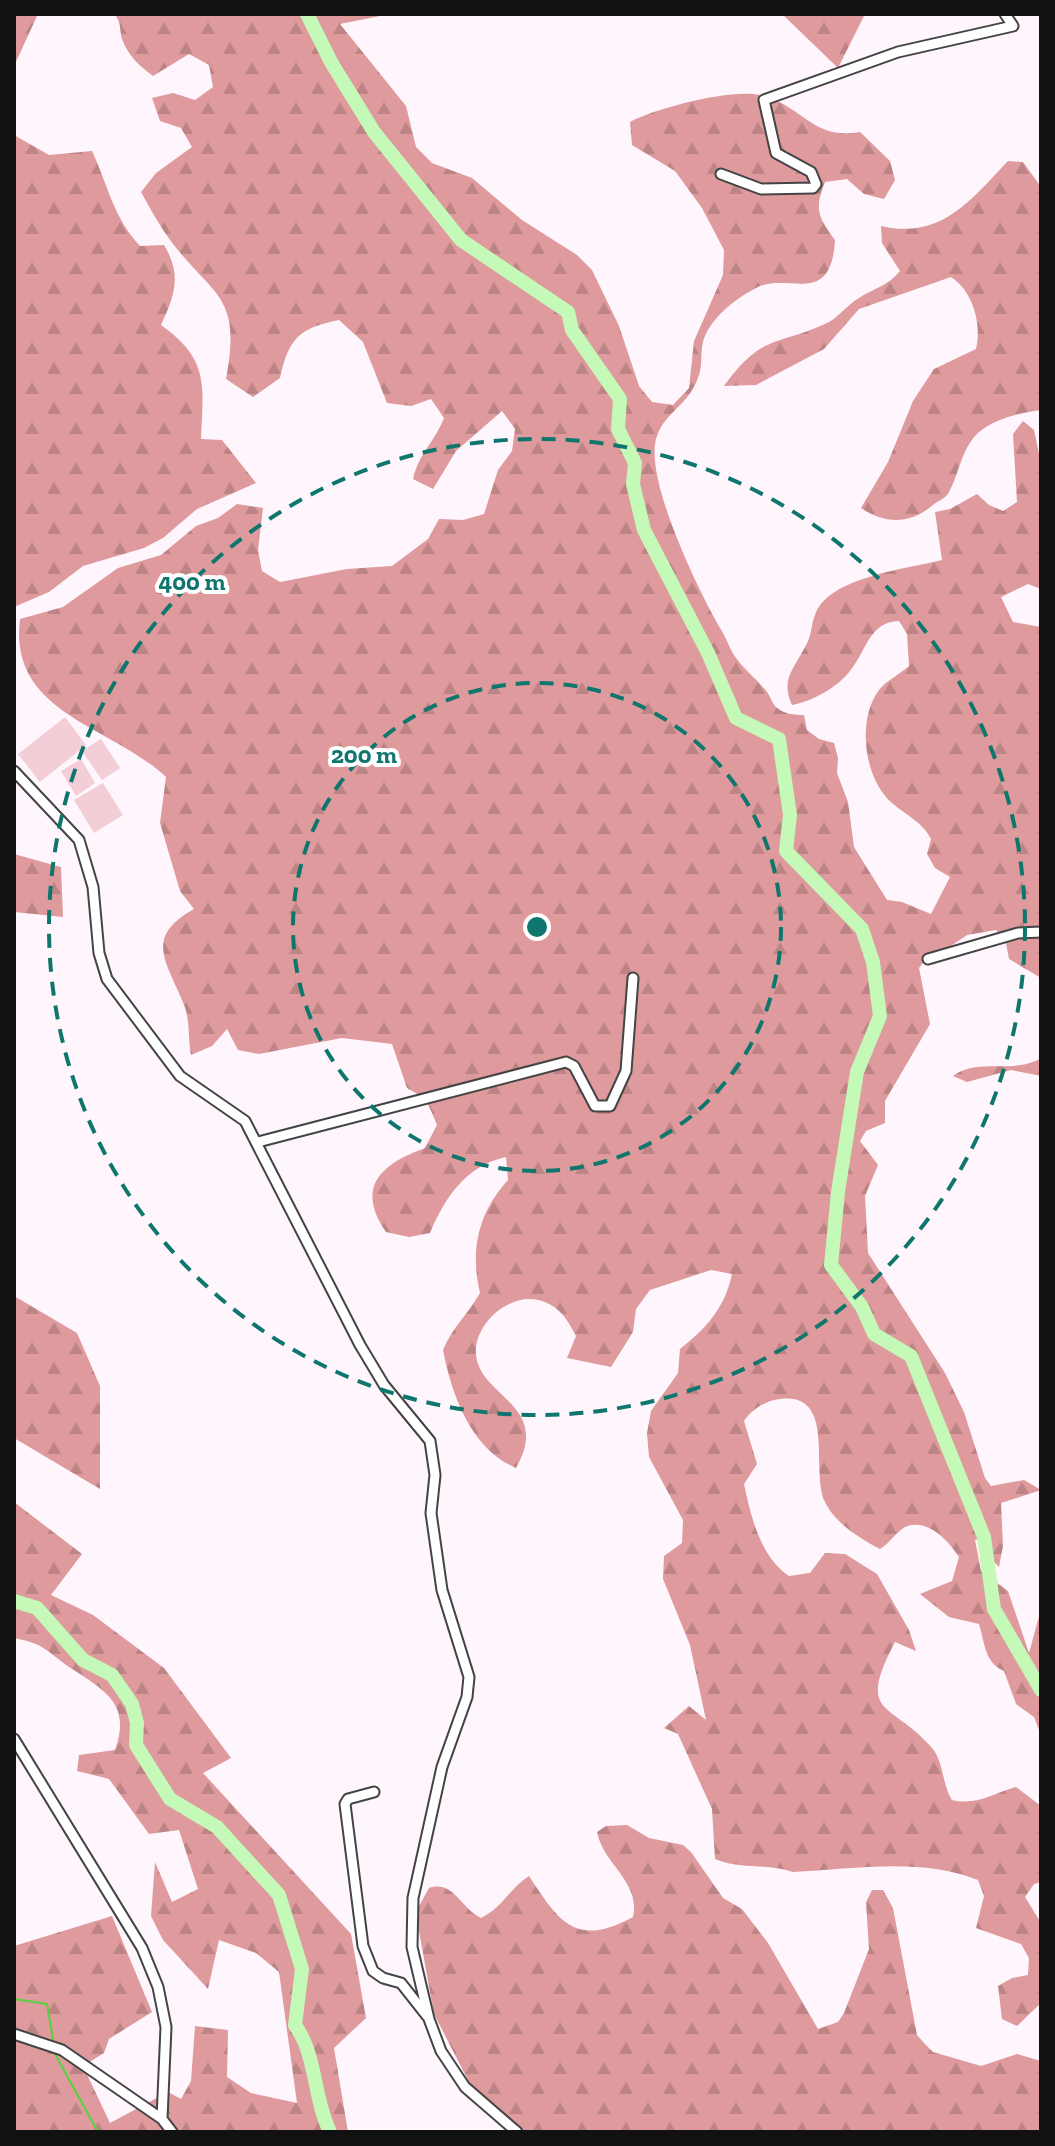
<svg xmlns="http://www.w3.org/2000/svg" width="1055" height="2146" viewBox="0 0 1055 2146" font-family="'Zilla Slab',serif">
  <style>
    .forest { fill: url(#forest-firs) }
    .pitch { fill: #f3ced6 }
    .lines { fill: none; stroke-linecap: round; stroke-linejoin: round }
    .stream { stroke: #55d33b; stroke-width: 2 }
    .river { stroke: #c4f9b7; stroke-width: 14 }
    .minor-casing { stroke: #444; stroke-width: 13 }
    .minor { stroke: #fff; stroke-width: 9 }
    .ring { fill: none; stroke: #0f766e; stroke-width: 4; stroke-dasharray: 14 10 }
    .centre { fill: #0f766e; stroke: #fff; stroke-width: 4 }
    .ring-label { font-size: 24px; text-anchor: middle; font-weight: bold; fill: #0f766e; stroke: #fff; stroke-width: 8; stroke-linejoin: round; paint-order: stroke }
  </style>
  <defs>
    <pattern id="forest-firs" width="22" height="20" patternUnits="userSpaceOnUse" patternTransform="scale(2)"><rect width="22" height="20" fill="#de9a9c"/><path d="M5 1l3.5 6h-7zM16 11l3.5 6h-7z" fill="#bd8485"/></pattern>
  </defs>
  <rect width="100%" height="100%" fill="#fff5fd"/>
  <!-- forest -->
  <path class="forest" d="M14,14H38L14,66Z
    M114,14H390L340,24L406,106L416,147L432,163L472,178L522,220L577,255L592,270L619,326L639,386L652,402L673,405L689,388L694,341L723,275L724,250L702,208L675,171L632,145L630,122C657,108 729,89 760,95C801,104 813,141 860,132L890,161L895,180L884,199L864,194L847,179L825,182C814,209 818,217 835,240C831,309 788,271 756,288C735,299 709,319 703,342C700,355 703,366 698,378C687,407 666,411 657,436C642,475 699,592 720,628C726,637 729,647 734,655C743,669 757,679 767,692C770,696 772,703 776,707C783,714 795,715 804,715L807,730L819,739L834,743L838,758L837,773L848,802L854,847L887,900L902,902L931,914L950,877L935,868L927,854L931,839C921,819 900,813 886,797C863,770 858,718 879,690C886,681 900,674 909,666L907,634L899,621C869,622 867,650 850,671C838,687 811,702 792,705C781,681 792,671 804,649C813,634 810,628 815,615C828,577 907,569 942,560L935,512L950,509L977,494L989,505L1003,511L1017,502L1013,434L1023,421L1034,430L1041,463V589L1028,584L1001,597L1013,622L1041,627V978L1009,959L1006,943L996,930L967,935L942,952L928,956L919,968L930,1024L885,1101V1123L866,1131L860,1141L878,1165L865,1196L868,1253L945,1373L964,1412L985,1478L991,1486L1024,1480L1041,1490L1001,1503L1003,1546L999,1567L991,1559L984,1537L975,1540L981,1571L1008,1591L1029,1653L1041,1609V1735L1034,1717L1016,1704L1004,1671C984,1662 985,1643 979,1624L949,1617L920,1594L952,1581L959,1557C949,1541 927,1517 905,1527C895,1533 890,1543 880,1549C859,1538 835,1523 825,1502C810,1471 837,1392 780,1399C765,1401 752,1409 744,1421L757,1464L744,1484C751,1517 760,1556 789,1576L810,1573L825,1553L845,1554L877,1574L909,1630L916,1651L895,1642C855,1718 892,1701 932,1748C944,1762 942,1785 952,1800C977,1806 994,1793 1016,1787L1041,1806V1882L1034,1884L1025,1897L1041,1923V2003L1017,2026L1002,2019L998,1986L1012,1978L1028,1975L1029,1958L1021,1944L976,1928L984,1896L978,1880C922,1857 852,1869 793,1872C768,1863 741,1870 715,1859L712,1809L678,1734L664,1728L689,1706L706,1720L690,1645L663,1579L664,1556L682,1543L683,1520L649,1457L647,1433L651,1411L678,1373L680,1349C707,1328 725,1307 732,1274L711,1270L650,1290L636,1309L633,1332L611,1367L567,1358L576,1336C569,1323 563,1311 549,1304C518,1287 479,1317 476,1348C472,1396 554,1402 516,1468C471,1449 452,1396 443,1350C452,1328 468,1314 480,1293C470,1250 478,1213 508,1180L506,1157C466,1166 445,1197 430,1233L409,1237L386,1232C355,1187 381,1164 425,1148L437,1125L426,1099L407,1088L392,1044L342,1038L259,1054L238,1050L227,1029L212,1046L191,1055C188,1039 190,1019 184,1005C168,963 142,938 194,909L180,891L160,823L166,777C111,725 8,714 20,619L63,607L118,568L161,555L196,526L218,518L237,504L263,508L258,550L262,571L280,582L347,569L392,566L428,539L439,519L463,520L484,514L498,470L512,451L515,429L502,411L456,451L433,489L413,479C419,453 434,443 444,418L431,399L411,406L387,403L363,342L339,320C299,328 289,338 280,378L253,397L226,379C242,294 214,298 170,240C159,225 150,208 141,192L156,173L192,147L181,128L160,121L152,98L173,93L195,100L213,87L209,65L189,54L153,76C140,66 128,56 122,39C119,29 122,22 114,14Z
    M782,14H865L838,68Z
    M14,135L49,155L92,151C108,185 113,217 140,246L164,245C182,275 175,295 161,325C210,360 203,385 201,439L222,440L256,483L197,509L163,538L144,548L83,566L49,592L14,607Z
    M1008,161L1023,162L1041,187V410C1020,413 995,418 978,433C961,449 959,475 948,494C944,499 938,501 933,505C911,524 886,525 861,508L888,462L913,401L934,369L976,349C982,324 973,291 951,277L859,309L824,349L756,385L724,386C763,332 777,347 829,322C840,316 848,304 859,298C874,288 888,286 900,271L882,243L881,226C941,240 971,200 1008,161Z
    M14,854L61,867L63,917L14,912Z
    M1041,1058V1076L1011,1070L967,1082L953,1076C978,1057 1014,1075 1041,1058Z
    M14,1296L77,1333L100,1386V1489L14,1438Z
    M14,1502L82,1554L51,1595L93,1615L164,1668L231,1758L203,1773L351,1934L366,2018L334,2048L348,2132H14V1946L112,1916L152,2012L109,2039L104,2053L83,2066L110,2123L168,2092L181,2099L191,2081L195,2026L228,2030L227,2077L251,2093L297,2103L279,1972L256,1953L219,1940L208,1989L163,1940L151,1916L155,1862L172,1902L198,1889L179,1830L149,1834L109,1779L77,1771L79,1755L115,1750C132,1703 104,1690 69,1667C45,1650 45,1644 14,1638Z
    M627,1825L649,1838L683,1845L691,1852L723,1898L742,1909L768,1943L818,2029L838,2022L844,2013L869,1949L866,1902L872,1890H883L893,1908L917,2035L924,2043L933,2052L981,2066L1017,2054L1041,2061V2132H522L471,2086L434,2014L417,1920L418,1908L429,1888C454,1880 460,1908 481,1918C502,1908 510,1888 529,1876C558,1920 575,1949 633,1917C641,1882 603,1864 597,1832L606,1826Z"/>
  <!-- pitch -->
  <path class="pitch" d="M65,717L86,745L40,782L18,754Z
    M101,739L120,768L102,780L82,751Z
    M81,759L95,783L76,796L61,771Z
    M103,783L123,815L94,833L74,800Z"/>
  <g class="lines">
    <!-- stream -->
    <path class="stream" d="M14,1999L47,2004L53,2039
      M55,2054L98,2132"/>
    <!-- river -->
    <path class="river" d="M307,14L331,62L374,132L461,240L568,312L572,330L620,399L618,429L635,463L633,484L644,530L708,653L736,718L779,739L790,815L786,851L862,929L873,962L880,1016L857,1072L838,1192L831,1265L862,1307L874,1334L911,1356L984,1537L994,1609L1041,1690
      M14,1601L37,1608L83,1660L112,1675L132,1704L137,1723L136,1745L170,1799L217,1827L279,1895L302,1969L295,2025C317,2056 313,2097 330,2132"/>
    <defs>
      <path id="minor" d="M721,174L761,189L813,188L816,184L811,172L776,153L764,100L898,52L1013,26L1005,14
        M14,771L79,840L93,887L99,953L107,979L180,1076L245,1121L360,1345L384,1385L430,1441L435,1475L431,1513L442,1590L469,1677L467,1697L442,1767L413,1898L412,1947L429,2019L441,2051L465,2087L517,2132
        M928,959L1018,933L1041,932
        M258,1142L566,1062L574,1066L595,1106H610L626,1071L633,978
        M14,1739L142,1948L158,1987L166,2027L162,2119L172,2132
        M374,1792L348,1799L345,1804L363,1946L373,1971L383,1978L401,1983L427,2016
        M14,2034L62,2050L162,2119"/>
    </defs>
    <!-- minor casing -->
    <use href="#minor" class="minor-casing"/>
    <!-- minor -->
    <use href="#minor" class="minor"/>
  </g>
  <!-- distance rings -->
  <g class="ring">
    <circle cx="537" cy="927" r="244"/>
    <circle cx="537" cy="927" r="488"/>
  </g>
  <circle cx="537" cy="927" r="12" class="centre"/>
  <g class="ring-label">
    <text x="192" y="590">400 m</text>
    <text x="364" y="763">200 m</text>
  </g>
  <!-- border -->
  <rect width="1055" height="2146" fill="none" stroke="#111111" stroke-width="32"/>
</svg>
